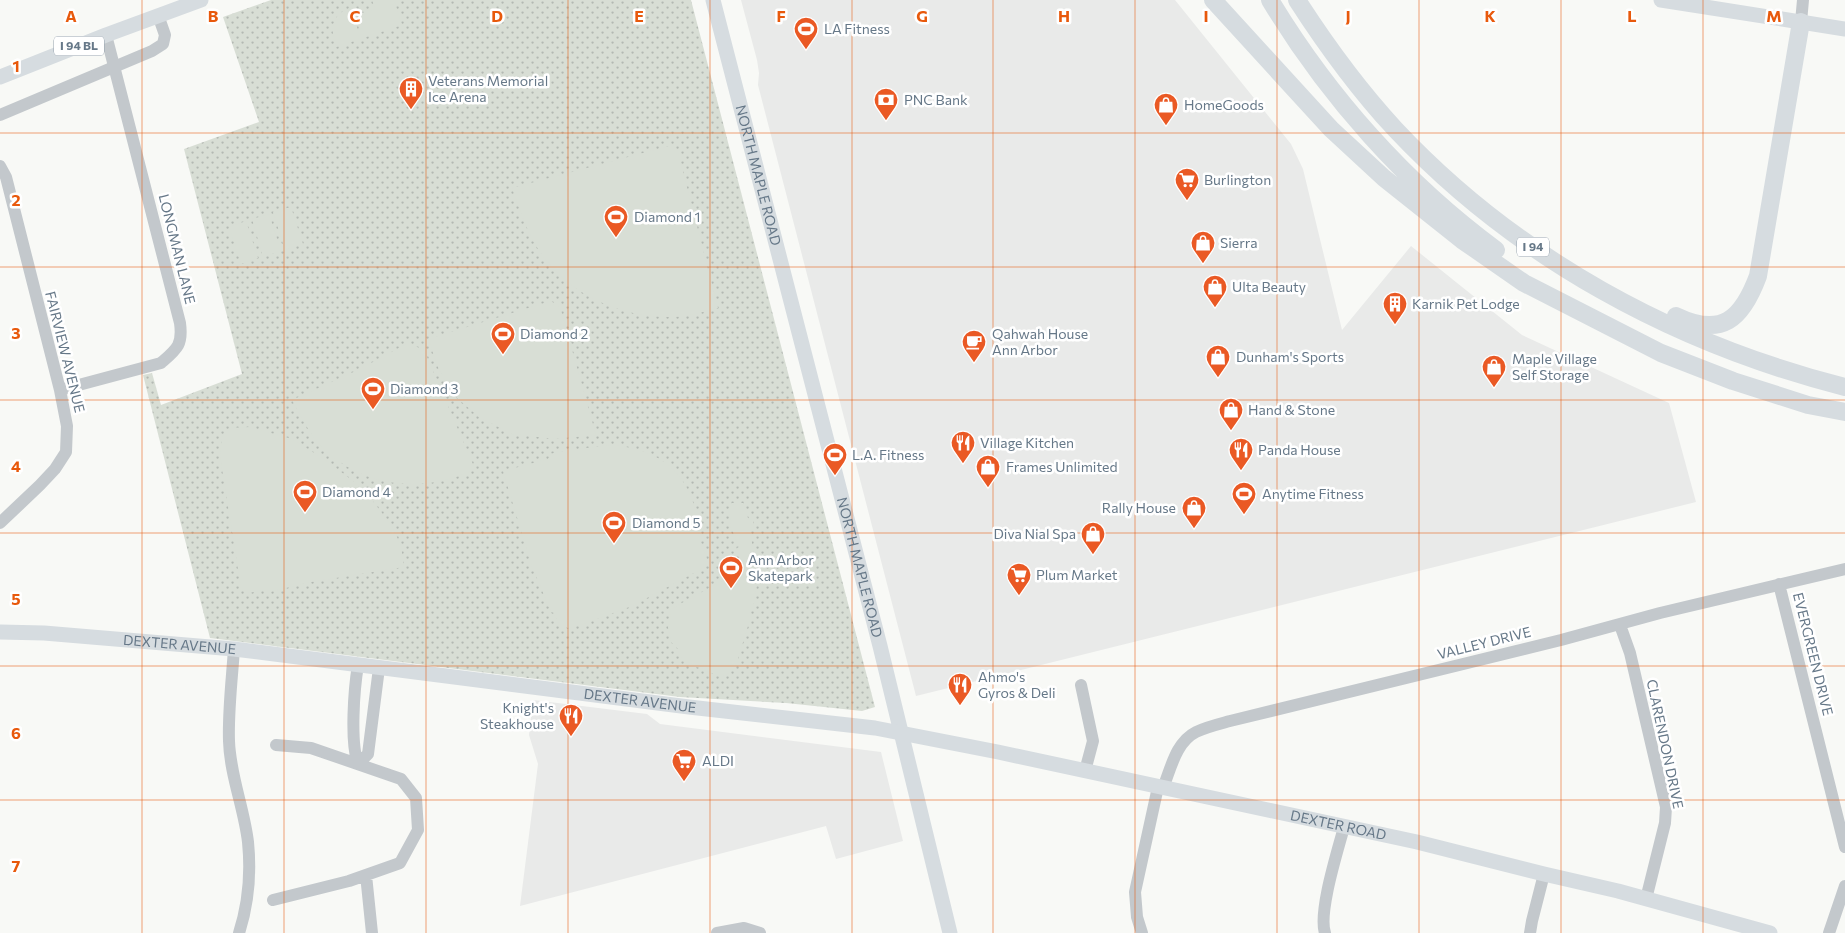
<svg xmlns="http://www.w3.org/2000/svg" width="1845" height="933" viewBox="0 0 1845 933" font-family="Commissioner,sans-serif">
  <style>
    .built { fill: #e9eae9 }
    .grass { fill: url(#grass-dots) }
    .pitch { fill: #d8ded5 }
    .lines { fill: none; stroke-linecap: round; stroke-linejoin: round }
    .minor { stroke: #c3c8cc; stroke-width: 12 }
    .major { stroke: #d6dce0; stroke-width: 15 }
    .highway { stroke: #d6dce0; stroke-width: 18 }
    .grid { fill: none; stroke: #e8590c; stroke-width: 1; stroke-opacity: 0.55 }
    .labels { text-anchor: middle; stroke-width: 5; stroke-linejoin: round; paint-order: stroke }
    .shield { fill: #fff; stroke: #94a0ac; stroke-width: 1 }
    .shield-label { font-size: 12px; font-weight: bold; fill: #667888 }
    .poi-label { font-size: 14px; fill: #667888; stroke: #fff; text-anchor: start }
    .street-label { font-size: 14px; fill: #667888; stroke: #fff }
    .grid-label { font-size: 16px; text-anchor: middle; font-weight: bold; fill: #e8590c; stroke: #fff; stroke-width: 5; stroke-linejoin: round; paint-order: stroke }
  </style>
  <defs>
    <pattern id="grass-dots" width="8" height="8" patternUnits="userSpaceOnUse" patternTransform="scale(1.25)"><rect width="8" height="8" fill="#d8ded5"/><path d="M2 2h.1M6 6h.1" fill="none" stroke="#b3b9b3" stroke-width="1.8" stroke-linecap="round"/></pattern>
  </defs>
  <rect width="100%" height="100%" fill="#f8f9f6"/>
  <!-- built -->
  <path class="built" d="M741,0H1175L1291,144L1303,169L1342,330L1411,246L1522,335L1669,403L1696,502L916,696L758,85L759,73L757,60Z
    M533,700L647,714L660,724L881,752L903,841L836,859L826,826L520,906L538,764L529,735Z"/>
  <!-- grass -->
  <path class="grass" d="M271,0H691L875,707L862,711L786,703L680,697L210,638L143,375L152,373L161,405L242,374L184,149L259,122L223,17Z"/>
  <!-- pitch -->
  <path class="pitch" d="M372,0H394L402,25L336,47C330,30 331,14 350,8L358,30L363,28L359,14L375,9Z
    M669,146L678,152L718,308C704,312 689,316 674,317C618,318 564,293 535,244C525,227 519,207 512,188Z
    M291,207L303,244L285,250L273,212Z
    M269,214L281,251L263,257L252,219Z
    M246,221L258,258L241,264L229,227Z
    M551,301L560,307L596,435L555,439L512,434L479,417L457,398L439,370L428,339Z
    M408,343L424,350L475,469C422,496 354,487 315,439C306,427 299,413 292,400L360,369Z
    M250,427L292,439L324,459L353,481L372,500L392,526L401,546L404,567L311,582L265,593L264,590L249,593L241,588L220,456L222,437L230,428Z
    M609,445C648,447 680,463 693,502C695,510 695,517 696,525C699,539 705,552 709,565L632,606L584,624L568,628L559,625L554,613L551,612L531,564L503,471L548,459L551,454L556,452Z
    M732,503H743L748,518L753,520L754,528L750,531L758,579L754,600L755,602L749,609L751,616L737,662C733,671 727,677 717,676L704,669L689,665L682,660L678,649L671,642L668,627L671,619L669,610L731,576L736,571L738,565L741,564L737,548L739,547V544H737L735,535L730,528L731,520L728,510Z"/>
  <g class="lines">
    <!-- minor -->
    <path class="minor" d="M1801,22L1803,0
      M0,115L152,51L163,44L165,35L158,15
      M0,166L6,177L60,390L67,426L66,452L55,469L40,485L0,523
      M60,390L161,363C177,349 183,345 180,323L106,35
      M1779,584L1845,847
      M1620,625L1630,653L1666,807L1665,823L1646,899
      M234,649C232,679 228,710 229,741C230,775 244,808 248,842C251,872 248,905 239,933
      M358,665C354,689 350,742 358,764L368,754L379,668
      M1081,685L1093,741L1085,771
      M1163,788C1171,768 1176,742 1196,732C1206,727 1219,724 1230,721L1561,640L1660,613L1845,569
      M366,875L372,933
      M273,900L349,881L400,863L418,830L416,798L401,779L311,748L276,745
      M717,933L744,928L760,933
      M1142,933L1137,917L1135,892L1158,787
      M1325,933C1318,912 1338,850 1344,827
      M1530,933L1532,921L1544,874
      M1829,933L1845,886"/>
    <!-- major -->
    <g class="major">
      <path id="s1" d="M713,0L880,646L950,933"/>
      <path d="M1661,0L1845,29"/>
      <path d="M0,77L106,35L201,0"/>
      <path id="s2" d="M0,632L44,633L234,649L689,707L875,728L998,752L1417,842L1544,874L1618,891L1770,933"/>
    </g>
    <!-- highway -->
    <path class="highway" d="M1213,0L1331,129L1384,178L1462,240L1524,283L1661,353L1733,381L1808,405L1845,412
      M1270,0C1328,96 1405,183 1496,250
      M1297,0C1326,45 1359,90 1395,129C1516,258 1675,344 1845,387
      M1676,316C1722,338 1742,319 1758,276L1801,22"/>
  </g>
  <!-- grid -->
  <path class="grid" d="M142,0V933M284,0V933M426,0V933M568,0V933M710,0V933M852,0V933M993,0V933M1135,0V933M1277,0V933M1419,0V933M1561,0V933M1703,0V933M0,133H1845M0,267H1845M0,400H1845M0,533H1845M0,666H1845M0,800H1845"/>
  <!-- icons -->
  <defs>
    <symbol id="stadium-pin" viewBox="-11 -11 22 30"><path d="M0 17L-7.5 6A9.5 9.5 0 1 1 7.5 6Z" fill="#ea5924" stroke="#fff"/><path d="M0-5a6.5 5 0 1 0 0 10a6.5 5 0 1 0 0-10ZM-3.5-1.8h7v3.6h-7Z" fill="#fff"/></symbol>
    <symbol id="building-pin" viewBox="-11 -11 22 30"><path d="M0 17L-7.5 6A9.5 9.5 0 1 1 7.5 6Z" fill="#ea5924" stroke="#fff"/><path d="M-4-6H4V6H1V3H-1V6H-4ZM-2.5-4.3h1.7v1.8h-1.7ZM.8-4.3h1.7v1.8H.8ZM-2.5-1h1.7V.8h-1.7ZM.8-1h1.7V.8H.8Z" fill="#fff"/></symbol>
    <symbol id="bank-pin" viewBox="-11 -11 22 30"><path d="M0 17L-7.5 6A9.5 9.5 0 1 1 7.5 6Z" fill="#ea5924" stroke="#fff"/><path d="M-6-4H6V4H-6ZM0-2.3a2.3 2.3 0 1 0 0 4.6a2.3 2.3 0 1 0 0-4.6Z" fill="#fff"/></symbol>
    <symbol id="shop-pin" viewBox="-11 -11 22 30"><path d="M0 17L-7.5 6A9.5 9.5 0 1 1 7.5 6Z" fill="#ea5924" stroke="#fff"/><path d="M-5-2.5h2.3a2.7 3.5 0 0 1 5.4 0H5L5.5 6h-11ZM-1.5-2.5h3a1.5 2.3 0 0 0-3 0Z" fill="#fff"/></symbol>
    <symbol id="supermarket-pin" viewBox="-11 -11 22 30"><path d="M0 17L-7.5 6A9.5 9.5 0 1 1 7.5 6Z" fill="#ea5924" stroke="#fff"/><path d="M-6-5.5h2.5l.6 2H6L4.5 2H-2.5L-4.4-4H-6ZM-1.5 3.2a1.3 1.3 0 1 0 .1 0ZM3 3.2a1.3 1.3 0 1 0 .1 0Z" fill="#fff"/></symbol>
    <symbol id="cafe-pin" viewBox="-11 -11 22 30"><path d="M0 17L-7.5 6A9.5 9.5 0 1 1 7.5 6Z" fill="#ea5924" stroke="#fff"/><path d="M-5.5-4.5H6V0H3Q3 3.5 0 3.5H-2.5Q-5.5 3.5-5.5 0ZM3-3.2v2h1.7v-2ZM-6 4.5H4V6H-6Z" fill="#fff"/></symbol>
    <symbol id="restaurant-pin" viewBox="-11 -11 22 30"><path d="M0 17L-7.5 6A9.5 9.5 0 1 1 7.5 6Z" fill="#ea5924" stroke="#fff"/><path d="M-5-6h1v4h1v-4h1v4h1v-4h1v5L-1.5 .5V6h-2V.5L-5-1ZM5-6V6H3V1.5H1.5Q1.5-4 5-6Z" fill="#fff"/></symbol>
  </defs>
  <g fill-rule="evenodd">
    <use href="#stadium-pin" x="792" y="15" width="28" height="38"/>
    <use href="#building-pin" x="397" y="75" width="28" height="38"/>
    <use href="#bank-pin" x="872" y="86" width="28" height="38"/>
    <use href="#shop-pin" x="1152" y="91" width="28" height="38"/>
    <use href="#supermarket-pin" x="1173" y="166" width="28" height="38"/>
    <use href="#stadium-pin" x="602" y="203" width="28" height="38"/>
    <use href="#shop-pin" x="1189" y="229" width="28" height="38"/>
    <use href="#shop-pin" x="1201" y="273" width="28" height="38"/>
    <use href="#building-pin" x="1381" y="290" width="28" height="38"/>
    <use href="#stadium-pin" x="489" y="320" width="28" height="38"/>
    <use href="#cafe-pin" x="960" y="328" width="28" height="38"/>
    <use href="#shop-pin" x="1204" y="343" width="28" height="38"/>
    <use href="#shop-pin" x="1480" y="353" width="28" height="38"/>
    <use href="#stadium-pin" x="359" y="375" width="28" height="38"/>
    <use href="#shop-pin" x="1217" y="396" width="28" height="38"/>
    <use href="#restaurant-pin" x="949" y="429" width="28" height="38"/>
    <use href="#restaurant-pin" x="1227" y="436" width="28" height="38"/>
    <use href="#stadium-pin" x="821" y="441" width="28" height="38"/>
    <use href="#shop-pin" x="974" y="453" width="28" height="38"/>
    <use href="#stadium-pin" x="291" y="478" width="28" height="38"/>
    <use href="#stadium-pin" x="1230" y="480" width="28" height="38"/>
    <use href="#shop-pin" x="1180" y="494" width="28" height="38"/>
    <use href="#stadium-pin" x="600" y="509" width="28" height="38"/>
    <use href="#shop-pin" x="1079" y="520" width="28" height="38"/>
    <use href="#stadium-pin" x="717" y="554" width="28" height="38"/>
    <use href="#supermarket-pin" x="1005" y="561" width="28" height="38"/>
    <use href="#restaurant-pin" x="946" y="671" width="28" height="38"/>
    <use href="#restaurant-pin" x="557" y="702" width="28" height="38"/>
    <use href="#supermarket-pin" x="670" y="747" width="28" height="38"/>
  </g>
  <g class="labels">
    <!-- shield labels -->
    <g class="shield">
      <rect x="54" y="36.5" width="50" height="19" rx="4"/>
      <rect x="1517" y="237.5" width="32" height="19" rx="4"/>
    </g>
    <g class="shield-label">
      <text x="79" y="50">I 94 BL</text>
      <text x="1533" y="251">I 94</text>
    </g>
    <!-- poi labels -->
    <g class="poi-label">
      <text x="824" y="34">LA Fitness</text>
      <text x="428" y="86">Veterans Memorial<tspan x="428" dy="16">Ice Arena</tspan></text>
      <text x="904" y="105">PNC Bank</text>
      <text x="1184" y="110">HomeGoods</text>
      <text x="1204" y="185">Burlington</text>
      <text x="634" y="222">Diamond 1</text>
      <text x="1220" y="248">Sierra</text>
      <text x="1232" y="292">Ulta Beauty</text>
      <text x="1412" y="309">Karnik Pet Lodge</text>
      <text x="520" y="339">Diamond 2</text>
      <text x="992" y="339">Qahwah House<tspan x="992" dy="16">Ann Arbor</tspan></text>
      <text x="1236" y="362">Dunham's Sports</text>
      <text x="1512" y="364">Maple Village<tspan x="1512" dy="16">Self Storage</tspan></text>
      <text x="390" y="394">Diamond 3</text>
      <text x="1248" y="415">Hand &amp; Stone</text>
      <text x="980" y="448">Village Kitchen</text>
      <text x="1258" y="455">Panda House</text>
      <text x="852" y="460">L.A. Fitness</text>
      <text x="1006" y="472">Frames Unlimited</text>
      <text x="322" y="497">Diamond 4</text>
      <text x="1262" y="499">Anytime Fitness</text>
      <text x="1176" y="513" text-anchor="end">Rally House</text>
      <text x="632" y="528">Diamond 5</text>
      <text x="1076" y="539" text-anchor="end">Diva Nial Spa</text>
      <text x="748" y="565">Ann Arbor<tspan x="748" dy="16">Skatepark</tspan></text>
      <text x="1036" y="580">Plum Market</text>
      <text x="978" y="682">Ahmo's<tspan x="978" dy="16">Gyros &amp; Deli</tspan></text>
      <text x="554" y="713" text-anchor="end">Knight's<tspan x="554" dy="16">Steakhouse</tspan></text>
      <text x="702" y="766">ALDI</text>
    </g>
    <!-- street labels -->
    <g class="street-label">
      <text dy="5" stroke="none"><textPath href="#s1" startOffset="181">NORTH MAPLE ROAD</textPath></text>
      <text transform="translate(177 249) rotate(76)" y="5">LONGMAN LANE</text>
      <text transform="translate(65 352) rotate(76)" y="5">FAIRVIEW AVENUE</text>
      <text dy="5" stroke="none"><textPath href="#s1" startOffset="586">NORTH MAPLE ROAD</textPath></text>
      <text transform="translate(1484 643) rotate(-14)" y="5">VALLEY DRIVE</text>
      <text dy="5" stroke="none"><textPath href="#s2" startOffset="180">DEXTER AVENUE</textPath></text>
      <text transform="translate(1813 654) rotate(76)" y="5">EVERGREEN DRIVE</text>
      <text dy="5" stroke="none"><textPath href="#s2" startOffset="644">DEXTER AVENUE</textPath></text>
      <text transform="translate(1665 744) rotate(78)" y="5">CLARENDON DRIVE</text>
      <text dy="5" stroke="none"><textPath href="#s2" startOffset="1354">DEXTER ROAD</textPath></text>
    </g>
  </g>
  <g class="grid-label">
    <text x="71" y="22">A</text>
    <text x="213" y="22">B</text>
    <text x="355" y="22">C</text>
    <text x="497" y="22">D</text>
    <text x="639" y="22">E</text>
    <text x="781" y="22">F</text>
    <text x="922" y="22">G</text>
    <text x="1064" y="22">H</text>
    <text x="1206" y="22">I</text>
    <text x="1348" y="22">J</text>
    <text x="1490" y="22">K</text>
    <text x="1632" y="22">L</text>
    <text x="1774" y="22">M</text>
    <text x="16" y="72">1</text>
    <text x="16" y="206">2</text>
    <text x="16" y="339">3</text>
    <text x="16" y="472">4</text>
    <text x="16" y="605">5</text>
    <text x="16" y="739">6</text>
    <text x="16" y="872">7</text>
  </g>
</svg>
